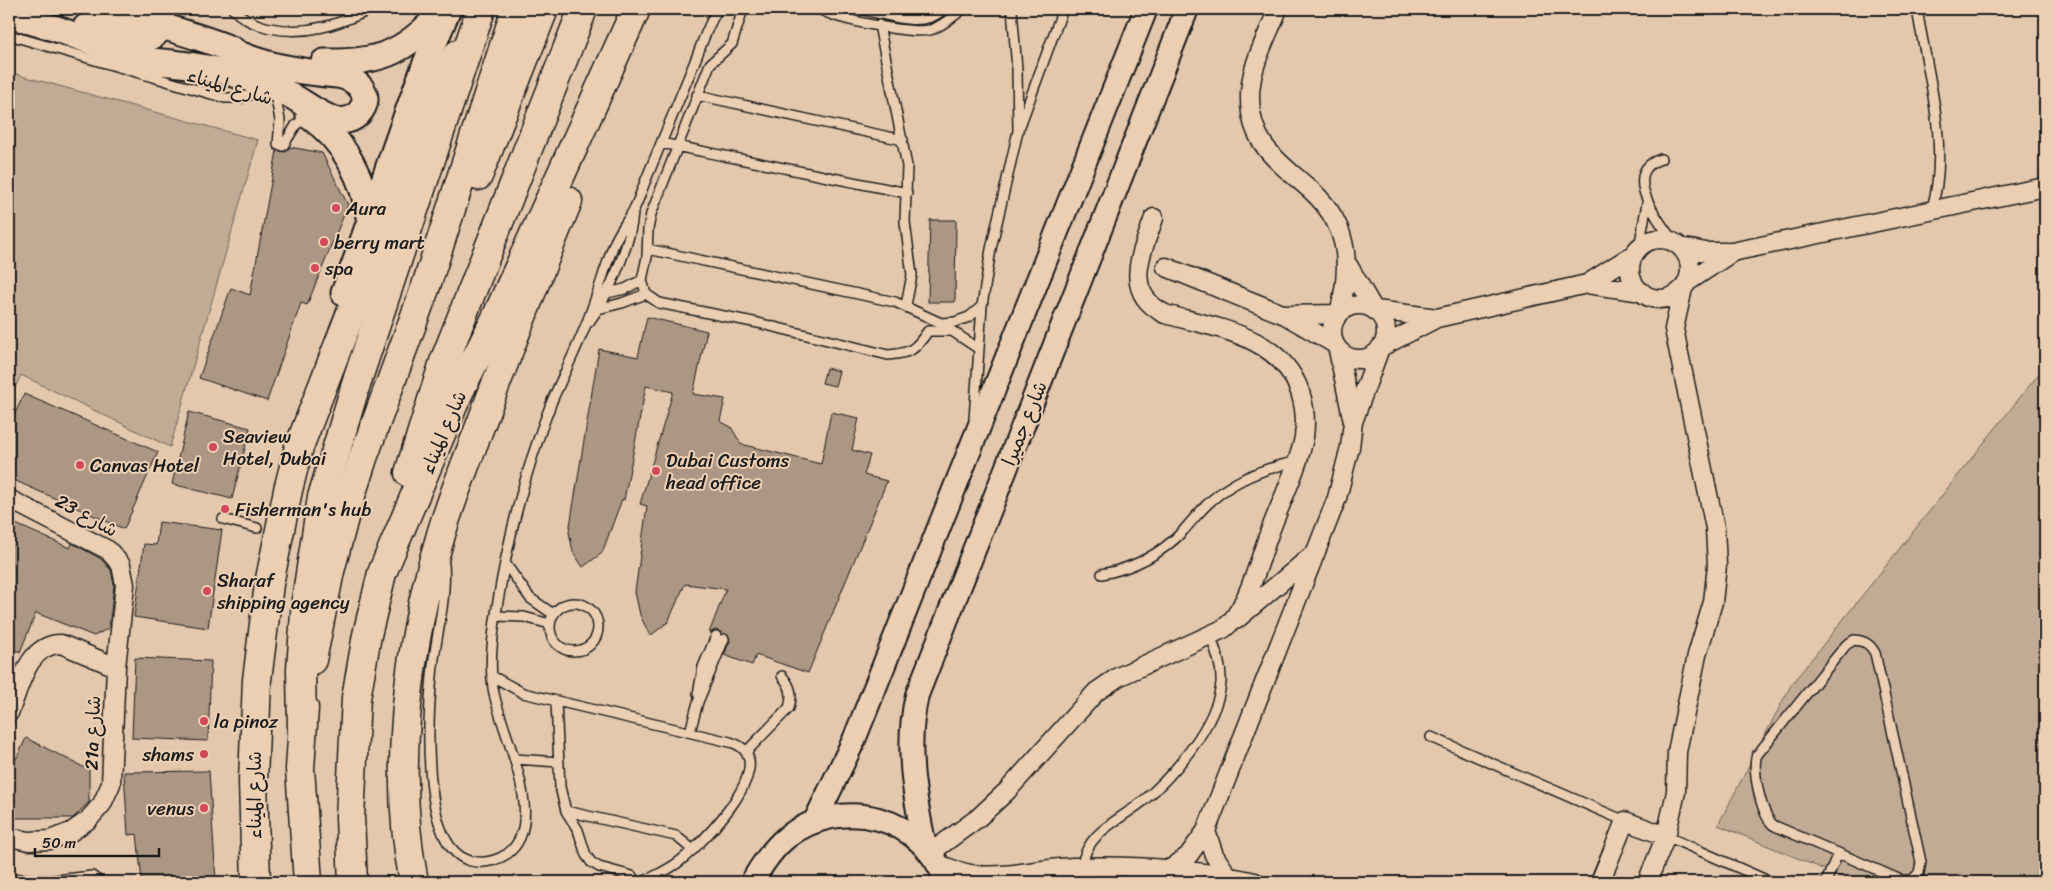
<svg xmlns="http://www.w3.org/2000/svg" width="2054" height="891" viewBox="0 0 2054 891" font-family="Sriracha,'Playpen Sans Arabic',sans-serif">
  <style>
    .green { fill: #c2ab95; stroke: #6f6458 }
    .building { fill: #ac9785; stroke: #1c1c1c }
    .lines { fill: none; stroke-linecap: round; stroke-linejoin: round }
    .service-casing { stroke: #1c1c1c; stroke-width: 12 }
    .minor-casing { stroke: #1c1c1c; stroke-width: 21 }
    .tertiary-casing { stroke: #1c1c1c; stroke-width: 26 }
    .secondary-casing { stroke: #1c1c1c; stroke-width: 29 }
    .primary-casing { stroke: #1c1c1c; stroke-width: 31 }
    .trunk-casing { stroke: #1c1c1c; stroke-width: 31 }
    .service { stroke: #eccfb3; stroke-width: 9 }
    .minor { stroke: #eccfb3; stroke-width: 18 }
    .tertiary { stroke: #eccfb3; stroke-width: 22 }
    .secondary { stroke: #eccfb3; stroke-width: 25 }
    .primary { stroke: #eccfb3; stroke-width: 28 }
    .trunk { stroke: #eccfb3; stroke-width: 28 }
    .poi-dot { fill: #d1495b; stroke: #eccfb3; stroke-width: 2 }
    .labels { text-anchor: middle; stroke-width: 4; stroke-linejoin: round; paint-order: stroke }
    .street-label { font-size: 19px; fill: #1c1c1c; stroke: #eccfb3 }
    .poi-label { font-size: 19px; fill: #1c1c1c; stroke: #eccfb3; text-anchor: start }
  </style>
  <rect width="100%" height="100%" fill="#e4c8ad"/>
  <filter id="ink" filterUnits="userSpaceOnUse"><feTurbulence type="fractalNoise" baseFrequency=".02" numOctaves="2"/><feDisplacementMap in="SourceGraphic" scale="10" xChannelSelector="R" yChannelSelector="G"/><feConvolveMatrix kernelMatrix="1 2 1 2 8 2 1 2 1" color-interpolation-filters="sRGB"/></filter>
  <g filter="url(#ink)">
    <!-- green -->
    <path class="green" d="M15,74L258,140L170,447L21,375L9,400V100Z
      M2045,366V882H1854L1718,825L1791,685Z"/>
    <!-- building -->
    <path class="building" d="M290,147L322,153L348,205L307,305L301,303L267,401L199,378L231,288L250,295L277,151L286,152Z
      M930,220H956L955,302H928Z
      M647,317L707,331L693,394L725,399L720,421L731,427L741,444L821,464L831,412L859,418L852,450L870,455L864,475L887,481L808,673L756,655L752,665L724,655L730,641L729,636L716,630L709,633L726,589L685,584L668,622L650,636L640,615L635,592L647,506L640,504L673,392L646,386L624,500L622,499L602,553L583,567L573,552L569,532L599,349L638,357Z
      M826,368L839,371L835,386L822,383Z
      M24,394L158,452L124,529L9,478V427Z
      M189,412L250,428L232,499L172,484Z
      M9,521L70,548L72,543L101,559L111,570L114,585L109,628L94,636L36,613L20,652L9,647Z
      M159,522L222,530L208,628L134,617L144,544L156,545Z
      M135,658L211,661L208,741L132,738Z
      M26,738L89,770V802L73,818H9V774Z
      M209,771L216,882H142L137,834L128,835L124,772Z"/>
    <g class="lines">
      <defs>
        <path id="service" d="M233,9C244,20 256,25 270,28C308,36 338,24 372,9
          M743,9L732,44L710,64L651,214L648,229L647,257L642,280L646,294L659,303L758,323L888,355C911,353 915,350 928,331H952L979,349
          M820,9C836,20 911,34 930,30C941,27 955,15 963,9
          M860,9C885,14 924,30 943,9
          M1917,9C1927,71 1951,150 1931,211
          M879,25L907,166L905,222L912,275L906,305
          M9,35L225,98H240L255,93
          M697,95L903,140
          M276,99L280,120L278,145
          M1020,126L1063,9
          M661,143L907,193
          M283,146L296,125L308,116
          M1661,159C1619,172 1660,223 1674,242
          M1639,248L1647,203
          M648,249L895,302L941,323L955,322L969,317L982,306
          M607,293L625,289L642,280
          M598,309L622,303L646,294
          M589,322C608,297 631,244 633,213
          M974,419L982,306L991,249L1018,131L1017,69L1012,9
          M223,519L257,528
          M505,563L530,598L553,614
          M444,564C447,602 435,638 432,676C428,717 420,849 471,861C484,864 496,861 507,854C551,822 499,730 493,688C489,661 493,634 497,607C508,537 526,468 552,401C562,378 573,356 583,332C595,304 603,273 614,244C619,232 627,222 633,211C638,202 641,192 645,182C661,144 677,105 693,66C701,47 707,26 718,9
          M1102,574C1134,568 1161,554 1183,531C1193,520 1201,509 1212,500C1236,479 1265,468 1295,462
          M550 627a24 24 0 1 1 48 0a24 24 0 1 1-48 0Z
          M496,616L524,617L550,624
          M1854,640C1865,641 1870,644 1875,653L1921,862L1919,873L1912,880H1901L1775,826C1762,820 1751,768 1757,755L1846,645Z
          M492,676L523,693L730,742C787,758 702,844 680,861C669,870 656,875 643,882
          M698,694L703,667L716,636
          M556,702L560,787L566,811L578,830L586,855L591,862L599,867L632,876
          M690,732L698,702L724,639
          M1431,737L1625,821
          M747,751L789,708C793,695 791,686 782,676
          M515,759L559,762
          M566,811L676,836L693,850
          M1666,836L1771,882
          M1082,866C1087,832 1118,821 1142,802C1173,776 1217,725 1221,683C1222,666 1216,651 1210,635
          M9,878L47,881L92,876L100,882
          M1826,882L1838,853"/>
        <path id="minor" d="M1278,9C1267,37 1249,68 1250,99C1250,142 1276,160 1305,185C1348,220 1353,262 1339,313
          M161,26L167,9
          M1630 269a30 30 0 1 1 60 0a30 30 0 1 1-60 0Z
          M1680,247L1706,252H1732L2045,187
          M1348,265L1373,308
          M1166,267L1285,315L1333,343
          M1686,283L1731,253
          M1587,284L1642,292
          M1332 332a27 27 0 1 1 54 0a27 27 0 1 1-54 0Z
          M1376,310L1437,318
          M1286,315L1337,314
          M1381,347L1437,318L1587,284L1634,254
          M1338,350L1353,422
          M9,499L108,550L121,565L125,585L116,667L111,784L102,804L88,820L71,832L50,840L29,841L9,837
          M1236,620L1315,553
          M9,713C20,687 27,644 61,644L116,667
          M1206,831L1214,855L1228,876
          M930,853L978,818L1007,791L1096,692L1118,677L1223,629C1246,613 1259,561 1269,534C1279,506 1299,466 1304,437C1306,422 1305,407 1300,392C1281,335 1215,328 1165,314C1121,292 1142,253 1154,218
          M938,864C951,869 964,874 978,875C1009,878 1042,868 1073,867C1135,865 1196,869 1255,882
          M1172,868L1188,856L1206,831L1337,498L1350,447L1353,422L1380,348
          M1600,882L1625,821L1666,836
          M1647,882L1666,836L1676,792L1677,752L1697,655L1713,602L1717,565L1715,528L1674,329L1683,288"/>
        <path id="tertiary" d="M815,821L854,740L1146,9
          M925,846C914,795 905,747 917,695L1187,9
          M752,882C761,866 772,849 787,837C842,795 923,816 946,882"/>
        <path id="secondary" d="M92,9C116,15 140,19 162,26C185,33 209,40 231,49C235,51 239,55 244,56C274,68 305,72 337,75C356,78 376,95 358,114C338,134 307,103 288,94C241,71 192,64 140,60
          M9,15L57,29L156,65
          M86,27C110,29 148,54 161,26
          M324,62C378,63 403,54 440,14
          M309,116C345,140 365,181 370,223
          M344,293C380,198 408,102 448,9"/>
        <path id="primary" d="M478,176L544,9
          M409,473L444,362L583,9
          M312,660L330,571L345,514L363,458L426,286L516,9
          M304,708L300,769L308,882
          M256,882L253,781L257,680L269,584L288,490L299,447L376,248L429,113L458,54
          M353,882L350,818L356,698L367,635L382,573L458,394L496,318L636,9
          M414,882C392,773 408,644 440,538C453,492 473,447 489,402C515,335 540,268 568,201"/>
        <path id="trunk" d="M302,730L301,669L306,600L322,497L357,381L481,9"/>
      </defs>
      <!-- service casing -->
      <use href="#service" class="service-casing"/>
      <!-- minor casing -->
      <use href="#minor" class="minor-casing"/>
      <!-- tertiary casing -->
      <use href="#tertiary" class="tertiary-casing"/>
      <!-- secondary casing -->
      <use href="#secondary" class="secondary-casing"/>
      <!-- primary casing -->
      <use href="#primary" class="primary-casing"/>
      <!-- trunk casing -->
      <use href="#trunk" class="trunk-casing"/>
      <!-- service -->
      <use href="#service" class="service"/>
      <!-- minor -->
      <use href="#minor" class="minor"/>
      <!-- tertiary -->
      <use href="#tertiary" class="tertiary"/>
      <!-- secondary -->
      <use href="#secondary" class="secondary"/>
      <!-- primary -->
      <use href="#primary" class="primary"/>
      <!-- trunk -->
      <use href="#trunk" class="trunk"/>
    </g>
  </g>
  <!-- markers -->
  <g class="poi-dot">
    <circle cx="336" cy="208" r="5"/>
    <circle cx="324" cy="242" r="5"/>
    <circle cx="315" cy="268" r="5"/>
    <circle cx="213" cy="447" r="5"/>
    <circle cx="80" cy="465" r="5"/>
    <circle cx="656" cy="471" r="5"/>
    <circle cx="225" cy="509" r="5"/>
    <circle cx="207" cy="591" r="5"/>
    <circle cx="204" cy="721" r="5"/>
    <circle cx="204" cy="754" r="5"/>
    <circle cx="204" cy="808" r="5"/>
  </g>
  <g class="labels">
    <!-- street labels -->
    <g class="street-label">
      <text transform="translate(230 86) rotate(16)" y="7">شارع الميناء</text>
      <text transform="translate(1024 423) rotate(-68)" y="7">شارع جميرا</text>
      <text transform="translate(443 432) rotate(-67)" y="7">شارع الميناء</text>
      <text transform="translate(87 515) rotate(29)" y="7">شارع 23</text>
      <text transform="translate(92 733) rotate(-88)" y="7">21a شارع</text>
      <text transform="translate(254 795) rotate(-90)" y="7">شارع الميناء</text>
    </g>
    <!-- poi labels -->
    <g class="poi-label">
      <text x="346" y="215">Aura</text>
      <text x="334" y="249">berry mart</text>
      <text x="325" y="275">spa</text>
      <text x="223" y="443">Seaview<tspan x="223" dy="22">Hotel, Dubai</tspan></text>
      <text x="666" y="467">Dubai Customs<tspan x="666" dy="22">head office</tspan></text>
      <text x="90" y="472">Canvas Hotel</text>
      <text x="235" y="516">Fisherman's hub</text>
      <text x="217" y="587">Sharaf<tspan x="217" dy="22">shipping agency</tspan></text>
      <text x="214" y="728">la pinoz</text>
      <text x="194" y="761" text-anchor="end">shams</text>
      <text x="194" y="815" text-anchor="end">venus</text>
    </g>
  </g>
  <!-- margin -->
  <rect width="2054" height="891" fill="none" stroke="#eccfb3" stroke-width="30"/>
  <rect x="15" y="15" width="2024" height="861" fill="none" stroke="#1c1c1c" stroke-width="2" filter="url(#ink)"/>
  <!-- scale -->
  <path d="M35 848v8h124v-8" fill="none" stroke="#1c1c1c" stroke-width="2.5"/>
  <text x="42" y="848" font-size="15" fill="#1c1c1c" stroke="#eccfb3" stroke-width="4" paint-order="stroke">50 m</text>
</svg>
